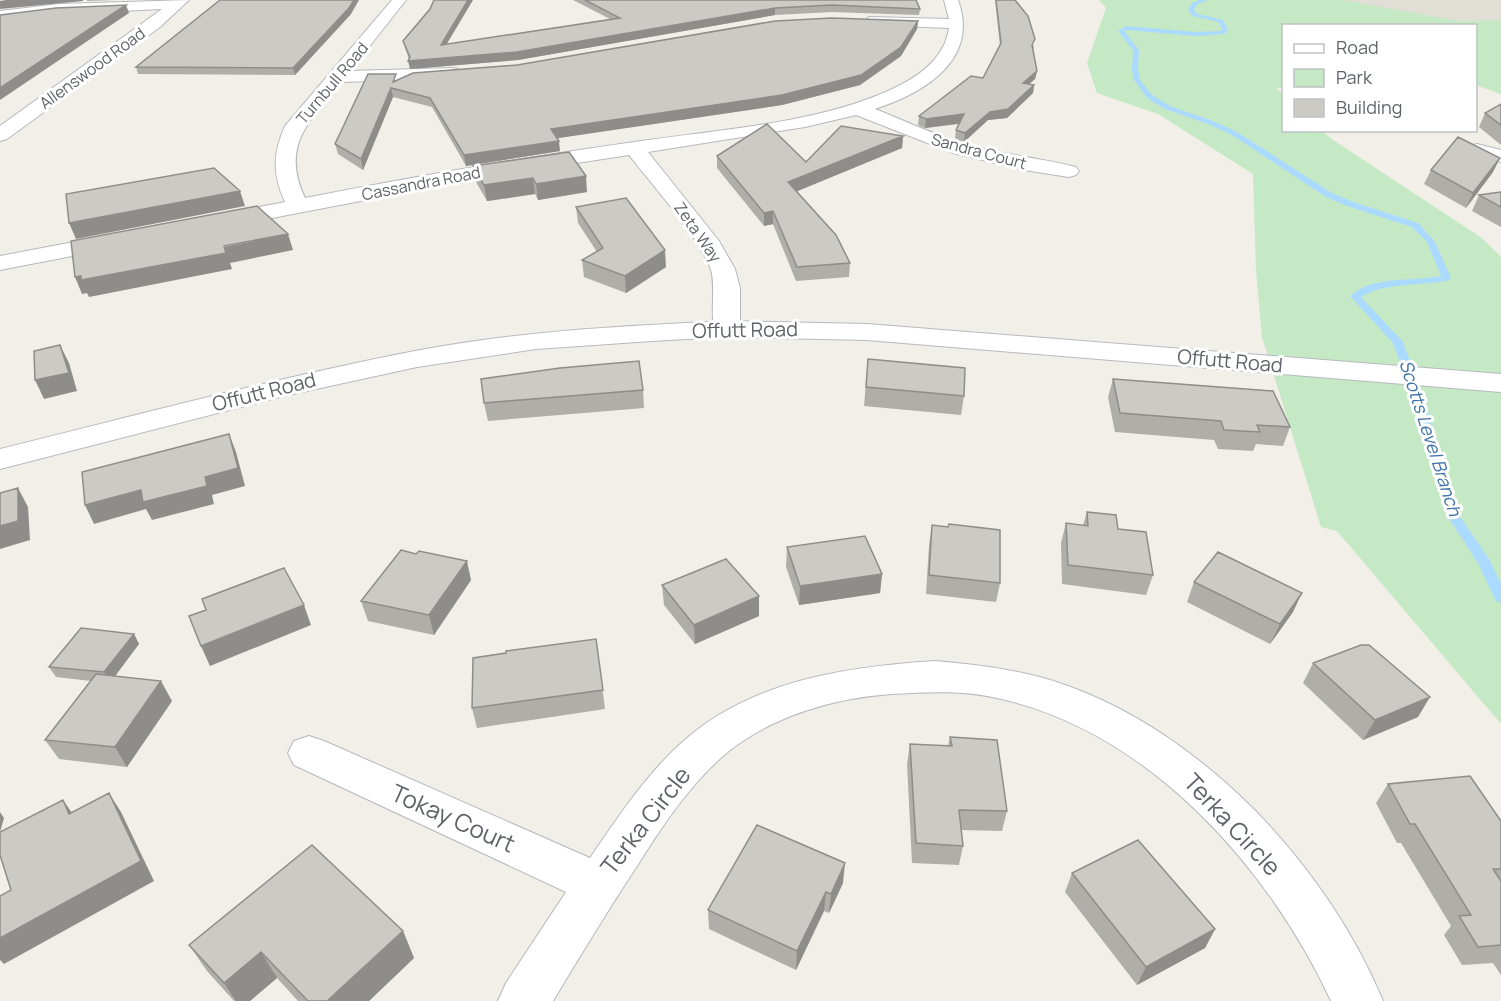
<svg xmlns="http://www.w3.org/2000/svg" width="1501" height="1001" viewBox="0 0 1501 1001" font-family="Manrope,sans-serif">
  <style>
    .education { fill: #e1ded6 }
    .green { fill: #c5e8c5 }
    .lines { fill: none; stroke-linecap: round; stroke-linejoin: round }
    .stream { fill: #aadaff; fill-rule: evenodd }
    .street-casing { stroke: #b5b8bc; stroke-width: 2 }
    .secondary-casing { stroke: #b6babf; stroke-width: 2 }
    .street { fill: #fff; fill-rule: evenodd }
    .secondary { fill: #fff; fill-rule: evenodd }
    .wall { fill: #afaea9 }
    .shaded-wall { fill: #8f8d8a }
    .building { fill: #cccac5; stroke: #8f8d8a; stroke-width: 1.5 }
    .labels { text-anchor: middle; stroke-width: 6; stroke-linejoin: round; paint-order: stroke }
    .far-street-label { font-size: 16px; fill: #5f6368; stroke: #fff }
    .far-water-label { font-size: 18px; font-style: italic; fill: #4174aa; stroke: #fff }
    .street-label { font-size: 20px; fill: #5f6368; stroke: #fff }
    .near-street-label { font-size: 24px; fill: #5f6368; stroke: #fff }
  </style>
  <rect width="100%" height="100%" fill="#f1efe8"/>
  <!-- education -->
  <path class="education" d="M1239,0H1501V94L1476,85V26Z"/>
  <!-- green -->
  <path class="green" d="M1099,0H1343L1458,21L1501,20V94L1476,85V26H1284L1283,88H1277L1283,95L1284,130L1322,131L1333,140L1482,238L1501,257V724L1337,531L1321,527L1262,337L1256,270L1253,174L1158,114L1097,93L1087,63L1106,8Z"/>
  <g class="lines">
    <!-- stream -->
    <path class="stream" d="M1199,0H1207L1196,5L1194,10L1197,14L1223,20L1228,30L1224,34L1195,36L1127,30L1124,31L1139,50L1138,70L1140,80L1152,95L1170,106L1213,121L1237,132L1332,193L1353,202L1418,223L1435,242L1451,278L1449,280C1420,287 1387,281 1361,297L1403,342L1429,414L1460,517L1489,559L1501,584V603L1496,601L1478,563L1448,517L1419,414L1393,343L1350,296C1374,275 1412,282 1441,276L1427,242L1412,227L1347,206L1326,197L1232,135L1208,124L1165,109L1147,98L1134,80L1132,70L1133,50L1118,31L1126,26L1195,32L1220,31L1222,30L1219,22L1193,16L1188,10L1192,3Z"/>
    <defs>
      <path id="street" d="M189,0L160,27L7,139L0,141V126L162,9L59,14L0,21V11L59,4Z
        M392,0H406L350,71L452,68L458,69L461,73L458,77L452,78L342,82C310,120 280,145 305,198C417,176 528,157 641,141C712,131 801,124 868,99C901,87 944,67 949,28L874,25L866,20L869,17L949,19L944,0H958C980,60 924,93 875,109C905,121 935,135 966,144C1002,155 1040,158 1076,167L1079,171L1076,175L1069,177L1024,170L953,153L856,115L805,127L648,152L719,241L735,269L740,288V329L736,335L727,337L718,335C707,320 718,287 710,267C695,232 653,186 629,155L485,177L220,228L212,226L209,221L212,216L285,202C272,174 273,153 285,126Z
        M1477,144L1501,150V162L1470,154L1467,150L1470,146Z
        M116,234L124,236L128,241L124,246L0,270V256Z
        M935,661C980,665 1023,670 1065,685C1204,734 1327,866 1383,1001H1331C1269,867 1147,730 997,698C963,690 927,692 892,694C835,698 775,715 729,751C691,782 663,825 637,866C608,910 580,956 553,1001H498L506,983L566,892L294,765L288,753L294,741L309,736L324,741L590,858C616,820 643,779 677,747C746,681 844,667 935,661Z"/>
      <path id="secondary" d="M727,321L867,324L1501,374V392L867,340L727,337L667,340L536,349L417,367L284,396L0,469V449C138,415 276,378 415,351C518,331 623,326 727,321Z"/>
    </defs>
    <!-- street casing -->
    <use href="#street" class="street-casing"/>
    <!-- secondary casing -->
    <use href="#secondary" class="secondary-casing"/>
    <!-- street -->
    <use href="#street" class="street"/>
    <!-- secondary -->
    <use href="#secondary" class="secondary"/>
  </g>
  <!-- wall -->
  <path class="wall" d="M87,0H116L87,1Z
    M573,0H916L920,9L919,15L832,12L775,15L518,60L410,69L409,59L405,48L403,41L447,44L610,19Z
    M995,0H1015L1034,47L1033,49L1037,71L1035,79L1029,84L1034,85L1033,93L1007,118L988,120L964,142L955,139L956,130L959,124L925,128L918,125L919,116L983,78L1000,46Z
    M351,14L295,75L138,74L136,67Z
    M918,21L917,29L901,56L860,85L782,105L557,138L560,151L466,166L432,107L393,97L363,170L338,154L335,144L398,80L517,65Z
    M1501,104V145L1479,127L1485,113Z
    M903,136L902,148L797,191L850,263L849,277L796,281L773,224L764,226L717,168V156L806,162Z
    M569,152L587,192L538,200L535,194L487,201L476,182L473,166Z
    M1431,170L1493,172L1466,208L1424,184Z
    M1501,192V227L1472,211L1479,195Z
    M576,207L666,267L626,293L584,277L582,260L597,252L578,223Z
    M868,359L964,396L961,415L864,406Z
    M1113,379L1290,427L1283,446L1256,444L1253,451L1218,449L1214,440L1115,432L1108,397Z
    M643,390L644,408L488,421L484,403Z
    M1087,512L1118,529L1153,575L1146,595L1062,584L1061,543L1066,523L1083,525Z
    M932,525L1000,583L996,602L926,594L929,545Z
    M787,547L882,574L880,593L799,605L786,567Z
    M471,580L434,635L368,621L361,601Z
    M1194,582L1293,612L1270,644L1187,602Z
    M662,585L759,616L695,644L664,605Z
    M134,634L139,644L114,676L172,701L127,767L59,759L45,740L91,681L56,677L49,667Z
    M596,639L605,709L477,728L472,708L506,653Z
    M1313,663L1418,717L1363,740L1303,683Z
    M950,737L1007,811L1002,831L961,830L963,846L959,865L912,863L907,764L910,744L948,746Z
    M1388,784L1501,821V975L1493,963L1462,965L1444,935L1451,926L1401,843H1397L1376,803Z
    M1072,873L1215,929L1205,948L1137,985L1065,892Z
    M843,883L829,913L824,911L796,970L709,929L708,910Z
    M403,931L414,958L369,1001H298L277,978L250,1001H234L207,971L189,945Z"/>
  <!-- shaded-wall -->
  <path class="shaded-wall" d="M6,0H83V1L0,9V1Z
    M354,0H359L351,14L295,75L293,68Z
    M468,0H473L442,52L441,45Z
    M126,5L129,13L0,100V88Z
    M775,8V15L518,60L410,69L408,61Z
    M918,21L917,29L901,56L860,85L782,105L552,139L551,129Z
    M1037,71L1035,79L1021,91L1023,83Z
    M1034,85L1033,93L1007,118L988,120L964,142L965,133L990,112Z
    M391,88L393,97L363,170L361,159Z
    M964,114L963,123L925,128L926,119Z
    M903,136L902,148L788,195V182Z
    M559,141L560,151L466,166L464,155Z
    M1500,158L1493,172L1466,208L1473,193Z
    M586,176L587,192L538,200L536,184Z
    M533,178L535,194L487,201L484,185Z
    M240,191L245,206L76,239L69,223Z
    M773,211V224L764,226V213Z
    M288,234L293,250L230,263L232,269L89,297L87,293L82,294L75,277Z
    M665,250L666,267L626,293L625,276Z
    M60,345L69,363L77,391L44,399L35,380Z
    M229,434L236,452L245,486L212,495L214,504L152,520L146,509L94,524L85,505L141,490L205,477Z
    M18,488L28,507L30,540L0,549V526Z
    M467,561L471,580L434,635L429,615Z
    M882,574L880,593L799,605L800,586Z
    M1302,593L1293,612L1270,644L1280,624Z
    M759,596V616L695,644L694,625Z
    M304,605L311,625L210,666L201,646Z
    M134,634L139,644L110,683L104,672Z
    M161,681L172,701L127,767L115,747Z
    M1430,697L1418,717L1363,740L1375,720Z
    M109,793L121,812L154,881L4,964L0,960V938Z
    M63,800L77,820L69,814Z
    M0,812L4,818L0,832Z
    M845,863L843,883L829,913L831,894Z
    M826,892L824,911L796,970L797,951Z
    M1215,929L1205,948L1137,985L1146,967Z
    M403,931L414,958L369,1001H327Z
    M261,952L277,978L250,1001H236L224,983Z"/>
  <!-- building -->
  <path class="building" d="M220,0H354L349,8L293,68L136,67Z
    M434,0H468L441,45L620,18L585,0H916L920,9L832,5L775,8L517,52L408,61L410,57L403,41L430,9Z
    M996,0H1015L1028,16L1035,39L1032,45L1037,71L1023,83L1034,85L1008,109L990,112L965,133L956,130L964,114L926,119L919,116L971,76L983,78L1001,43Z
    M126,5L0,88V15L56,8Z
    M832,18L918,21L901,47L861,75L782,95L551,129L559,141L464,155L430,98L391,88L361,159L335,144L368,74H396L393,82L413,73L517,65L775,21Z
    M1501,104V125L1485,113Z
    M767,124L806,162L841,126L903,136L788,182L836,235L850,263L797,267L773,211L764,213L717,156Z
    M1458,137L1500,158L1473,193L1431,170Z
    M569,152L586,176L536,184L533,178L484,185L473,166Z
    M214,168L240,191L69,223L66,194Z
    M1501,192V207L1479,195Z
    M626,198L665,250L625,276L582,260L603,248L576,207Z
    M257,206L288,234L224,246L226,253L81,280V276L75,277L71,241Z
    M60,345L69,373L35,380L34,351Z
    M868,359L965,368L964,396L866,387Z
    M639,361L643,390L484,403L481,379L560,368Z
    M1113,379L1273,391L1290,427L1257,425L1260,432L1224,430L1221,421L1120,413Z
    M229,434L238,468L205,477L207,486L143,502L141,490L85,505L82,472Z
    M18,488V521L0,526V493Z
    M1087,512L1116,515L1118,529L1146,532L1153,575L1068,565L1066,523L1088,526Z
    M949,524L1000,530V583L929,575L932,525L948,527Z
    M865,536L882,574L800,586L787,547Z
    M401,550L416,554L419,551L467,561L429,615L361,601Z
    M1218,552L1302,593L1280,624L1194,582Z
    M726,559L759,596L694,625L662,585Z
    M284,568L304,605L201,646L189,616L206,610L202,599Z
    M81,628L134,634L104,672L49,667Z
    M596,639L603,690L472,708L473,658L506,653V651Z
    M1361,645H1369L1430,697L1375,720L1313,663Z
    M96,674L161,681L115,747L45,740Z
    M950,737L997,740L1007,811L959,810L963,846L916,843L910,744L952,746Z
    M1470,776L1501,821V869H1493L1501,881V945L1478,947L1459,916L1471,915L1415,824H1410L1388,784Z
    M109,793L141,861L0,938V896L11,890L0,855V832L63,800L69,814Z
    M757,825L845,863L831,894L826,892L797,951L708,910Z
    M1138,840L1215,929L1146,967L1072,873Z
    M312,845L403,931L327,1001H308L261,952L224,983L189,945Z"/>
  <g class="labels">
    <!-- far-street labels -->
    <g class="far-street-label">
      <text transform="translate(92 68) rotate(-36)" y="6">Allenswood Road</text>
      <text transform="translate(332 83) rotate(-50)" y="6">Turnbull Road</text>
      <text transform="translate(979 151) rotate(15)" y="6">Sandra Court</text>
      <text transform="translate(421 183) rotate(-11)" y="6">Cassandra Road</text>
      <text transform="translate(698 232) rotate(55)" y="6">Zeta Way</text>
    </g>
    <!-- far-water labels -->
    <g class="far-water-label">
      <text transform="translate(1430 438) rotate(72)" y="6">Scotts Level Branch</text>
    </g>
    <!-- street labels -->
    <g class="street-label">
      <text transform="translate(745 330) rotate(-1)" y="7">Offutt Road</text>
      <text transform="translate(1230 361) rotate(5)" y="7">Offutt Road</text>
      <text transform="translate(264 392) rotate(-14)" y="7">Offutt Road</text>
    </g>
    <!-- near-street labels -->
    <g class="near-street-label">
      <text transform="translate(453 819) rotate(24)" y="8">Tokay Court</text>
      <text transform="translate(646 821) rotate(-52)" y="8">Terka Circle</text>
      <text transform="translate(1232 825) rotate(47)" y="8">Terka Circle</text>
    </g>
  </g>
  <!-- legend -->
  <rect x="1282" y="24" width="195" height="108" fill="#ffffff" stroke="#bfc1c3" stroke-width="1.5"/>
  <rect x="1294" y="44" width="30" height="9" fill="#ffffff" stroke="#bfc1c3" stroke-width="1.5"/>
  <text x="1336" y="54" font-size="18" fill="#5f6368">Road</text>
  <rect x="1294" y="69" width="30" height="18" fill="#c5e8c5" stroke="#bfc1c3" stroke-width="1.5"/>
  <text x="1336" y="84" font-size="18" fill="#5f6368">Park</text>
  <rect x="1294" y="99" width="30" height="18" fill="#cccac5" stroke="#bfc1c3" stroke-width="1.5"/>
  <text x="1336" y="114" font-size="18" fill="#5f6368">Building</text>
</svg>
